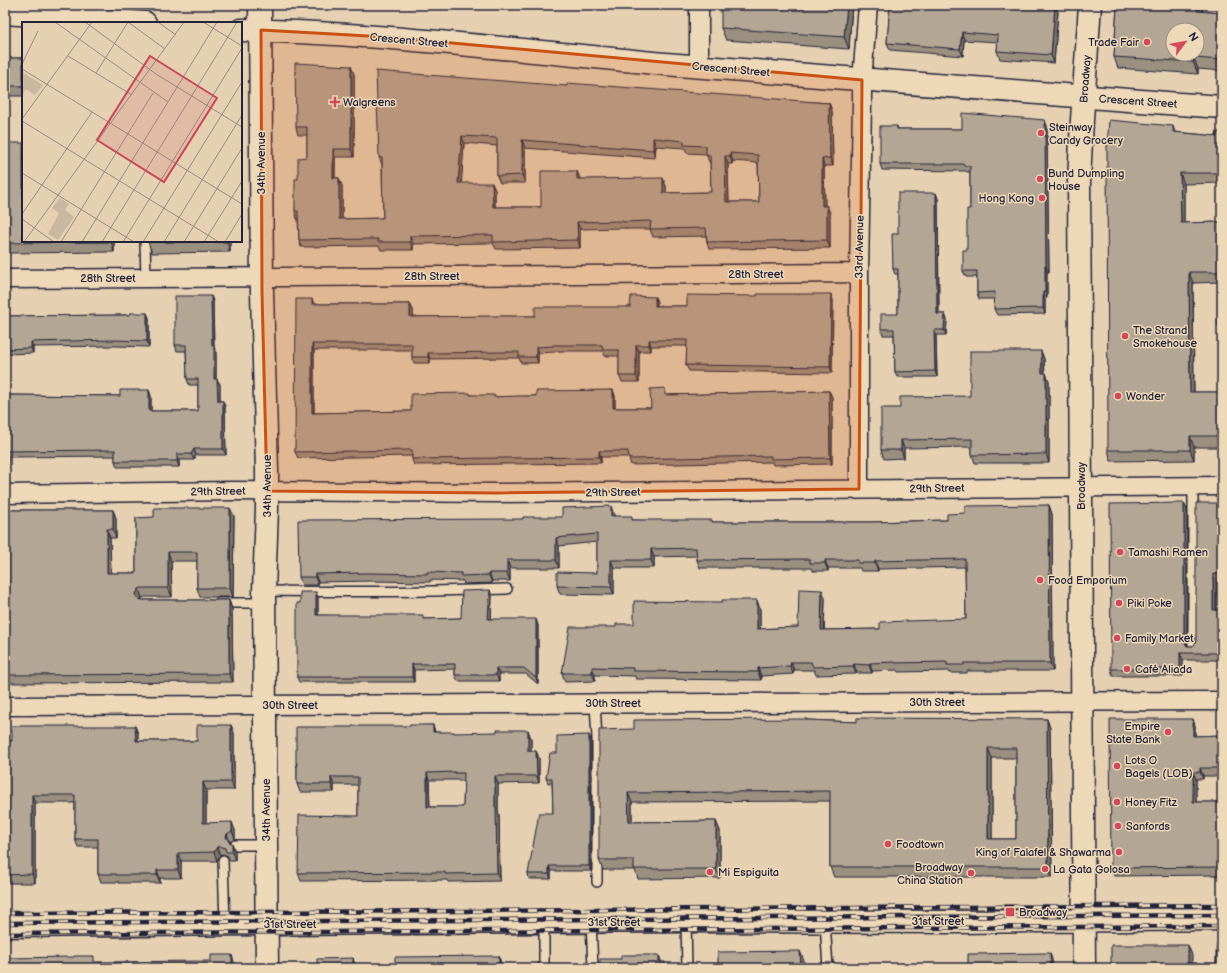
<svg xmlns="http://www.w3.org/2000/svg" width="1227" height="973" viewBox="0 0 1227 973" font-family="'Balsamiq Sans',sans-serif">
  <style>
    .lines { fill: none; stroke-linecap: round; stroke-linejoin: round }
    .service-casing { stroke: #22223b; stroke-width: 12 }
    .minor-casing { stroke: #22223b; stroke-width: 21 }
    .tertiary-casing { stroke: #22223b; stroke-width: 25 }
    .secondary-casing { stroke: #22223b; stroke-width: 25 }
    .service { stroke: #edd8b7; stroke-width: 9 }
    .minor { stroke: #edd8b7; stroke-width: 18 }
    .tertiary { stroke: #edd8b7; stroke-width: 22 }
    .secondary { stroke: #edd8b7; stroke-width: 22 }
    .rail-casing { stroke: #22223b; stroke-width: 4.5 }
    .rail { stroke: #edd8b7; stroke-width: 3; stroke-dasharray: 9; stroke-linecap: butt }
    .wall { fill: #9b8f7f; stroke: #22223b; fill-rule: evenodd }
    .shaded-wall { fill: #7e7468; stroke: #22223b }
    .building { fill: #b4a694; stroke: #22223b; fill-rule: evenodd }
    .marked { fill: #ca5113; fill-opacity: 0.2; stroke: #ca5113; stroke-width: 3; stroke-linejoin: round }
    .poi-dot { fill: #d1495b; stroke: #edd8b7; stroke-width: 1.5 }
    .labels { text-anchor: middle; stroke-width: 3; stroke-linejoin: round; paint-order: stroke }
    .street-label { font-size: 11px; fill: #22223b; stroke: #edd8b7 }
    .poi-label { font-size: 11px; fill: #22223b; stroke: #edd8b7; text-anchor: start }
    .inset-road { fill: none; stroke: #978b82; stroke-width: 1 }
    .view { fill: #c84759; fill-opacity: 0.15; stroke: #c84759; stroke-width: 2 }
    .inset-edge { fill: none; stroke: #22223b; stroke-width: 2 }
  </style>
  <rect width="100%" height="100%" fill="#e5d1b2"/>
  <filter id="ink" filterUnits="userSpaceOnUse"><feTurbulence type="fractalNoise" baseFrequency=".025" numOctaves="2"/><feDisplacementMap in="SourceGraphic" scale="8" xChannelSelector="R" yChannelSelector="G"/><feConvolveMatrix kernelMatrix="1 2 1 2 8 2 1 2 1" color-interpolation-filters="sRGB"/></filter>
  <g filter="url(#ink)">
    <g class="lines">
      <defs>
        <path id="service" d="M145,241L146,278
          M264,591C345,592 426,592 507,589
          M219,603H264
          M1193,648V486
          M595,703L597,739V882
          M235,845H266
          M223,860L225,925
          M686,921L687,968
          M591,922L593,968
          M825,922L828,968
          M544,923V968
          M1221,968L1222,945"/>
        <path id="minor" d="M699,5V66
          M5,279L859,273
          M859,489V273L862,103V80L868,5
          M5,494L234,491L496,493L1222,486
          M5,706L1222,701"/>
        <path id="tertiary" d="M260,5L262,293L267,469V509L264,591L267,968
          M5,13L145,23
          M241,30C383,33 524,51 665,64C850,80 1036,94 1222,107"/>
        <path id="secondary" d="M5,926L686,921L955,922L1222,919
          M1084,968L1079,181L1082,120L1090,5"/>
      </defs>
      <!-- service casing -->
      <use href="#service" class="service-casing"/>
      <!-- minor casing -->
      <use href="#minor" class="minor-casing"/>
      <!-- tertiary casing -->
      <use href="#tertiary" class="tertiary-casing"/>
      <!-- secondary casing -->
      <use href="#secondary" class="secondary-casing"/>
      <!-- service -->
      <use href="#service" class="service"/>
      <!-- minor -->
      <use href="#minor" class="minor"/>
      <!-- tertiary -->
      <use href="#tertiary" class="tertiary"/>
      <!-- secondary -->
      <use href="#secondary" class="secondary"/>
      <defs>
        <path id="rail" d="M5,913L467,911L1222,905
          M5,923L1222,915
          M5,934L1222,926"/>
      </defs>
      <!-- rail casing -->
      <use href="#rail" class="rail-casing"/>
      <!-- rail -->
      <use href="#rail" class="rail"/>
    </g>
    <!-- wall -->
    <path class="wall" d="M852,5L849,49L726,40L721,28Z
      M890,5H1055L1058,12L1054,63L1000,59L997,51L998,42L964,40L963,56L890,50L887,43Z
      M1117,5H1203L1202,11L1222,13V71L1198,69V74L1118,68L1114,57Z
      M5,58H23V96H5Z
      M354,74V157H335V178H339L342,186V219L383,218L382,165L379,157L567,86L829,103L832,111L833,166H824L825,206H827L830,213V248L709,249L707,242L706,236L653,237L650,229H626V228L580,229V248L496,249L493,243L413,244V250H381L379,246L301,247L299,240L298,219H297L295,211L298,179L307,157V135H298L296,127ZM464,143L497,146V176L500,183H525V148L655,158L656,146L685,148L687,153L706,154L709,162H710L711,192L666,193V186L580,179L541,207H495V190L461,183ZM733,161L758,163L759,202H729L728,164H732Z
      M897,126L898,129H962L1047,126L1049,272H1047V298H1045V314L997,315L994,309L995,299H979L977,293V277H966L963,271L967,250L970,209V172H967L966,171L882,170L880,164Z
      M1173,126L1175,132L1217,136L1222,132V282L1193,283L1194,392H1222V456L1219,447H1194V460L1111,461L1108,450ZM1221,183V222L1184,223V184Z
      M5,143L114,241V252L5,253Z
      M936,193L938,199L939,314H945L947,320L946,335H936L937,377H897L895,372L894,335H883L881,329L898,314V274H895L893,269L898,234Z
      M230,241V252L152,253L148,242Z
      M211,296L213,301L214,347L216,352V379L220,384V401H223L225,406L226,455H196L194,460H179V467H117L115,461V456L8,457V465H5V395L120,396L149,390L151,396V411H198V385H189L187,379L186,351H177L175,345Z
      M655,297L657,302V306H687L833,300L832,373L689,371L686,365L687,346H651V351H639V382H622L619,376V356H605L603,351H555V352L538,353V363H521L519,358H507L430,359V363H414L412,357V350H314V413L411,411L471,395L495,397L536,396L613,390L615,396V408H651L667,395L829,391L832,397V464L773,465L772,462L631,465L629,459L628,457H601V463L414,465L412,459V456L298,458L295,452L312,299L314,304H410L413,310V317L535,316L630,307Z
      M1222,300V335L1218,325Z
      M147,313L149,318V347L115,346L33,347V353L5,354V316L130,315Z
      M1041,351L1044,359L1045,373L1049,381V463H975L972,455V447L904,448V458L884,459L881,450L900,408L970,396Z
      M1184,503L1187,510V646H1193L1195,644L1196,641L1222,503V582H1216V610H1222V665L1220,660H1183V676H1113L1111,669Z
      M1049,505L1052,514L1053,671H967V673H950L949,671L898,672L897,670L872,671V673H857L856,674L816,675L814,670H794L793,674L761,676V680L636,679L635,676L595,675V681L565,682L562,673L616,627L760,609V629L798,627L825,598L824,630L880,629L966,619L965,567L878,569V571H861L860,568H828V571H813L811,568H700L697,560V556L654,557V568H614V595L560,594L557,586L597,573V542L559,546V568H510V581H492V583L464,584L463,581L430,580V582L371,581L318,582V585H302L299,577L523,519L614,515V516L633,520L713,522H871L947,520L965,513Z
      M5,510H113L116,518V538H110L111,573H136V518L234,516L233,597H200L197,588V561H171L172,597H145L142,598L141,600H229L232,609L233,682L5,683Z
      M492,596L491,619L538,625V684L526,674H499V681H458L455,675V669L414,670V682H299L297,677L300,603L318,597V615L425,619L461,618Z
      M1047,719L1050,728L1052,877H834L830,867V801L632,802V822L716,821L720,831V878L638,879L635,870H603L599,860L634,729L807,720L857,722ZM992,758H1016V839H992Z
      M1193,719L1195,726V736L1222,735V776H1203V779H1196V802H1222V875L1114,876L1111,868Z
      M231,725L234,733V790H206V823L235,830V839L230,842L235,851V860H229L228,856L223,854L220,855L217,861H181V878H160V883H119V882H101L98,874V847H78L75,839V803H35V883H5V741H12L135,726L138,734V741H197Z
      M433,725L435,732L531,738V751H536L539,758V783L498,784V810L499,815L500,881L448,882L447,880L301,881L298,873L358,816V785H334V792H300L297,784V768L296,763L410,726ZM429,780H458V781H464L463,807H430Z
      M589,735L591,740V871H551V879H529L528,874L553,813L552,783H548L546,778L557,753Z"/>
    <!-- shaded-wall -->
    <path class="shaded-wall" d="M847,5H852L849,49L844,37Z
      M1055,5L1058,12L1054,63L1051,55Z
      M1198,5H1203L1201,23L1197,11Z
      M962,32L964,40L963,56L960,49Z
      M1194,58L1198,69V74L1193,62Z
      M351,66L354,74V157L351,149Z
      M829,103L832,111L833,166L830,158Z
      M1045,120L1047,126L1049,272L1046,266Z
      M462,136L464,143L461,190L458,183Z
      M653,138L656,146L655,158L653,150Z
      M522,140L525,148V183L522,175Z
      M333,149L335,157V186L333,178Z
      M730,153L733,161L732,164L730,156Z
      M725,156L728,164L729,209L726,202Z
      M822,159L824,166L825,214L822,206Z
      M577,171L580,178V186L577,179Z
      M1180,173L1184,184V233L1181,223Z
      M339,178L342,186V227L339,219Z
      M663,178L666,186V201L663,193Z
      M492,183L495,190V214L493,207Z
      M936,193L938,199L939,320L937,314Z
      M827,206L830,213V248L827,240Z
      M577,222L580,229V248L578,240Z
      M410,236L413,244V250L410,242Z
      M111,241H114V252Z
      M227,241H230V252L227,242Z
      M1045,266L1047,272V298L1045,292Z
      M1189,272L1193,283L1194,403L1190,392Z
      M1043,292L1045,298V314L1043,308Z
      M831,294L833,300L832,373L830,367Z
      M211,296L213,301L214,347L216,352V384L214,379L212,346Z
      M655,297L657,302V312L655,306Z
      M410,304L413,310V323L410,317Z
      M147,313L149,318V347L147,341Z
      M945,314L947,320L946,335L944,330Z
      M934,330L936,335L937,377L935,371Z
      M649,340L651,346V351L649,345Z
      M31,342L33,347V353L31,348Z
      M312,344L314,350V419L312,413Z
      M636,345L639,351V382L636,376Z
      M536,347L538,353V363L536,357Z
      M1041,351L1044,359L1045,381L1042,373Z
      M428,353L430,359V363L428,357Z
      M1046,373L1049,381V463L1046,454Z
      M217,379L220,384V407L218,401Z
      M149,390L151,396V417L149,411Z
      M613,390L615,396V414L613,408Z
      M829,391L832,397V464L830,458Z
      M223,401L225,406L226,455L223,449Z
      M1190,436L1194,447V460L1190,450Z
      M901,440L904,448V458L901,450Z
      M194,449L196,455L194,460L191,454Z
      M6,451L8,457V465L5,459Z
      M599,451L601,457V463L599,457Z
      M177,454L179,460V467L177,461Z
      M1184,503L1187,510V648L1184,641Z
      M1049,505L1052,514L1053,671L1050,663Z
      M611,506L614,515V524L611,516Z
      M230,508L234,516L233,597L230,588Z
      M113,510L116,518V538L113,529Z
      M107,529L110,538L111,582L107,573Z
      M556,538L559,546V568L556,560Z
      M651,549L654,557V568L651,560Z
      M168,552L171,561L172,597L168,588Z
      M507,560L510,568V581L507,573Z
      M611,560L614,568V595L611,587Z
      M825,560L828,568V571L825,563Z
      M875,561L878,569V571L875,563Z
      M489,573L492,581V583L489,575Z
      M315,574L318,582V585L315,577Z
      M1213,574L1216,582V618L1213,610Z
      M139,589L142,598L139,603L140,606L136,594Z
      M490,590L492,596L491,625L488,619Z
      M822,590L825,598L824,638L821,630Z
      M316,592L318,597V621L316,615Z
      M229,600L232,609L233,682L229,674Z
      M757,600L760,609V637L757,629Z
      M536,619L538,625V684L536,678Z
      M1180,653L1183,660V676L1180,669Z
      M791,662L794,670L793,674L790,666Z
      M870,663L872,671V673L869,665Z
      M412,664L414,670V682L412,677Z
      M854,664L857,673L856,674L853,666Z
      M592,667L595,675V681L592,673Z
      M496,668L499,674V681L496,675Z
      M758,668L761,676V680L758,672Z
      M1047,719L1050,728L1052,877L1048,867Z
      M1193,719L1195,726V743L1193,736Z
      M231,725L234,733V790L231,782Z
      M433,725L435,732H433Z
      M135,726L138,734V749L136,741Z
      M528,730L531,738V758L528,751Z
      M589,735L591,740V871L589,866Z
      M988,748L992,758V848L988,839Z
      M536,751L539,758V783L537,776Z
      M1200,768L1203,776V779L1200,772Z
      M1193,772L1196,779V809L1193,802Z
      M427,773L429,780L430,815L427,807Z
      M495,776L498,784V810L499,815L500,881L497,873L495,807Z
      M331,777L334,785V792L331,784Z
      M203,782L206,790V831L203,823Z
      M628,793L632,802V832L629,822Z
      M32,795L35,803V883L32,874Z
      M716,821L720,831V878L716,869Z
      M232,822L235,830V839L232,831Z
      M227,834L230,842L229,845L226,837Z
      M232,843L235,851V860L232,852Z
      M217,847L220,855L217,861L214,852Z
      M178,853L181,861V878L178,870Z
      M549,866L551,871V879L549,874Z
      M157,870L160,878V883L157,875Z
      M1188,945L1192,955V968H1188Z
      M800,951L804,961V968H801Z
      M1050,953L1052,959L1053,968H1051Z
      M232,955L235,965V968H232Z
      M659,955L662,963L659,962Z
      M499,956L501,963V968H499Z
      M353,958L355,965V968H353Z"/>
    <!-- building -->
    <path class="building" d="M721,5H847L844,37L721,28Z
      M890,5H1055L1051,55L997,51L998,35L962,32L960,49L887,43Z
      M1117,5H1198L1197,11L1222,13V60L1194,58L1193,62L1114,57ZM1173,30H1197V54H1173Z
      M5,58H23V86H5Z
      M295,63L351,66V149H333V178H339V219L383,218L382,158L379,157L376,71L567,86V83L829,103L830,158L822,159V206H827V240L707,242L706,228L650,229L651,221L623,222V221L577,222L578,240L493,242V235L410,236V242H378V239L299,240L298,211H295V179H298V158L307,157V127H296ZM462,136L497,138V176L522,175V140L653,150V138L684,141V145L706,146V154L710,155L711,192L663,193V178L577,179V171H541V207H493L492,183H458ZM730,153L758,155L759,202H726L725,156H730Z
      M962,113L1045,120L1046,266H1045V292H1043V308L994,309L995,292L977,293V271H963V250H967V209H970V166H964V164H880V126H897V129H962Z
      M1109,120L1173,126V132L1217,136V132H1222V272H1189L1190,392H1222V448H1219V436H1190V450H1108L1107,147ZM1180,173H1221V222L1181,223Z
      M5,143H23V241H111V242L5,243Z
      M898,193H936L937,314H945L944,330H934L935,371L895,372L894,329H881V314H898V269H893L892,234H898Z
      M148,241H227V242H148Z
      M757,294H831L830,367L686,365L687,340H649V345H636V376H619V350H603L602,345H553V346L536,347V357H519V352H505L428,353V357H412V344H312V413L411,411V394L470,393V395H494V397L516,396H536V391L613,390V408H651L650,389L665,388V395L829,391L830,458L771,459V456L629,459L628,451H599V457L412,459V450L295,452L296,299H312V304H410V317L490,316H535V307H630L631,296L655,297V306H687V295L757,296Z
      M175,296H211L212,346H214V379H217L218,401H223V449H194L191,454H177V461H115V450L6,451L5,459V395L120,396V390H149V411H198V379H187L186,345H175Z
      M1218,300H1222V325H1218Z
      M130,313H147V341L113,340L31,342V348L5,349V316L130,315Z
      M970,351H1041L1042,373H1046V454L972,455V439L901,440V450H881V408H900V397L970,396Z
      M1184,503V641L1187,646H1193L1195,644L1196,641V503H1222V574H1213V610H1222V658H1220V653H1180V669H1111L1110,504Z
      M1049,505L1050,663H964V665H947V662L895,663V662L870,663L869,665L854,664L853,666L813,667L811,662H791L790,666L758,668V672L633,671V668L592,667V673H562L570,627H616V624H634V601L722,602V600H757V629L798,627L799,589L822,590L821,630L880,629V622L966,619L965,559L875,561V563H858V560H825V563H810V559L697,560L696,548L651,549V560H611V587L557,586V572L597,573V534L556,538V560H507V573H489V575L461,576V573L427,572V574L368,573L315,574V577H299L298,520L523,519V517H562V508L611,506V516H632V520H712V522H871L947,520V514L965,513V506Z
      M154,508H230V588H197V552H168V588H141L139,589L136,594L137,598L142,600H229V674L5,675V510H113V529H107V573H136V518L154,517Z
      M490,590L488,619H536V678L524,668H496V675H455V664H412V677H297V603H300V592H316V615H423V619L461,618L462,591Z
      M857,718L1047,719L1048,867H830V791L628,793L629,822L716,821V869H634V860H599V730L634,729V720L807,719V720L857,722ZM988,748H1016V839H988Z
      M1110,719H1193V736L1222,735V768H1200V772H1193V802H1222V867L1111,868Z
      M197,725H231V782H203V823L232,822V831L227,834L226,837L229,842L232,843V852H226L225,848L220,846L217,847L214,852L178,853V870H157V875H116V874H98V839H75V795H32V874L5,875V741H12V726H135L136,741H197Z
      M410,725H433V732H454V733L497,732V730H528V751H536L537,776H495V807H496L497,873L445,874V872L298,873L299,815L358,816V777H331V784H297V763H296V727H352V726H410ZM455,772V773H464L463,807H427V773Z
      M589,735V866H549V874H528L539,813H553L552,778H546L550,753H557V736Z
      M1111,945H1188V968H1111Z
      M800,951L801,968H718V952Z
      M1050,953L1051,968H968V954Z
      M211,955H232V968H5V958L74,957V956H94V962L211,961Z
      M621,955H659V962H665V968H600V959H621Z
      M499,956V968H395V957Z
      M353,958V968H317V959Z"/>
  </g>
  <!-- marked area -->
  <path class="marked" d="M261,30L386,37L862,80L859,489L496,493L267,491L262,293Z"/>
  <!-- markers -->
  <g class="poi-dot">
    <circle cx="1147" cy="42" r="4"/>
    <path d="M333 96h4v4h4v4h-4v4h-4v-4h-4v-4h4z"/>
    <circle cx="1041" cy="133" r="4"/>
    <circle cx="1040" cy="179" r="4"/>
    <circle cx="1042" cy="198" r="4"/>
    <circle cx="1125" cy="336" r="4"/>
    <circle cx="1118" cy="396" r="4"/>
    <circle cx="1120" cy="552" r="4"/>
    <circle cx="1040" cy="580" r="4"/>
    <circle cx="1119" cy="603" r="4"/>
    <circle cx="1117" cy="638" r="4"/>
    <circle cx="1127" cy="669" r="4"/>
    <circle cx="1168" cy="732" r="4"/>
    <circle cx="1117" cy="766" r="4"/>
    <circle cx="1117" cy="802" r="4"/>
    <circle cx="1118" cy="826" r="4"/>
    <circle cx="888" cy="844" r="4"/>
    <circle cx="1119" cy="852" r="4"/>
    <circle cx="1045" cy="869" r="4"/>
    <circle cx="710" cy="872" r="4"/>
    <circle cx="971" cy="873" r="4"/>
    <rect x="1005" y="907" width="10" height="10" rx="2"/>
  </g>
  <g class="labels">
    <!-- street labels -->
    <g class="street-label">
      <text transform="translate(409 40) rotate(5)" y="4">Crescent Street</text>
      <text transform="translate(731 69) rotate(5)" y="4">Crescent Street</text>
      <text transform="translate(1085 79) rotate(-86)" y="4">Broadway</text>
      <text transform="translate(1138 101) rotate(4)" y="4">Crescent Street</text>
      <text transform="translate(261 163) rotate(-90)" y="4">34th Avenue</text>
      <text transform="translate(859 247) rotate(-89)" y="4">33rd Avenue</text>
      <text x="756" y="278">28th Street</text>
      <text x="432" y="280">28th Street</text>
      <text x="108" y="282">28th Street</text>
      <text transform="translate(267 486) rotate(-90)" y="4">34th Avenue</text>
      <text transform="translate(1081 486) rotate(-90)" y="4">Broadway</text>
      <text transform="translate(937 488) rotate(-1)" y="4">29th Street</text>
      <text transform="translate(218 491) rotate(-1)" y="4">29th Street</text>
      <text transform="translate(613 492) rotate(-1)" y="4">29th Street</text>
      <text x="937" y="706">30th Street</text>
      <text x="613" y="707">30th Street</text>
      <text x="290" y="709">30th Street</text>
      <text transform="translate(266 810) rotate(-90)" y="4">34th Avenue</text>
      <text x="938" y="925">31st Street</text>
      <text x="614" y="926">31st Street</text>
      <text x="290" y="928">31st Street</text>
    </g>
    <!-- poi labels -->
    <g class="poi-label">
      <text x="1139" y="46" text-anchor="end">Trade Fair</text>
      <text x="343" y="106">Walgreens</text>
      <text x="1049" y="131">Steinway<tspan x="1049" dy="13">Candy Grocery</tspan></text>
      <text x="1048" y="177">Bund Dumpling<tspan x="1048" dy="13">House</tspan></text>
      <text x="1034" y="202" text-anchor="end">Hong Kong</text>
      <text x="1133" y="334">The Strand<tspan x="1133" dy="13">Smokehouse</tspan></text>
      <text x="1126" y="400">Wonder</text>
      <text x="1128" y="556">Tamashi Ramen</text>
      <text x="1048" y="584">Food Emporium</text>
      <text x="1127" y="607">Piki Poke</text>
      <text x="1125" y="642">Family Market</text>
      <text x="1135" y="673">Café Aliada</text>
      <text x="1160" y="730" text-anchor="end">Empire<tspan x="1160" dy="13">State Bank</tspan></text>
      <text x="1125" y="764">Lots O<tspan x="1125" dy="13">Bagels (LOB)</tspan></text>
      <text x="1125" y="806">Honey Fitz</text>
      <text x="1126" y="830">Sanfords</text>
      <text x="896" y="848">Foodtown</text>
      <text x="1111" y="856" text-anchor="end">King of Falafel &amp; Shawarma</text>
      <text x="963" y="871" text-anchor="end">Broadway<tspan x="963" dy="13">China Station</tspan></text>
      <text x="1053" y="873">La Gata Golosa</text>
      <text x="718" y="876">Mi Espiguita</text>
      <text x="1019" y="916">Broadway</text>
    </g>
  </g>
  <!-- overview -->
  <g transform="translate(22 22)">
    <rect width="220" height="220" fill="#e5d1b2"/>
    <path d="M0,50L21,63L13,73L4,67L0,73ZM38,176L47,182L43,188L52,195L36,218L26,212L37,191L30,186Z" fill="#c9b7a0"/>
    <path class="inset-road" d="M33,0L146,80M63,0L134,52L220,105M106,0L143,27M136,0L154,13M181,0L220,24M46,34L110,73M0,42L16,9M0,47L220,182M74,51L106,0M0,97L70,0M0,99L197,220M0,151L112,220M0,192L70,90M0,197L32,220M2,220L162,0M39,220L131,71M60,220L195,0M80,220L215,0M101,220L220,26M121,220L220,60M142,220L220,93M162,220L220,126M182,220L220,159M203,220L220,192"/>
    <path class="view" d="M128,34L195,76L142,160L75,118Z"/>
    <rect width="220" height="220" class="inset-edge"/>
  </g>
  <!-- margin -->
  <rect width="1227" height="973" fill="none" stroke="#edd8b7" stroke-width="20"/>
  <rect x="10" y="10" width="1207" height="953" fill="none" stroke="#22223b" stroke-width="1.5" filter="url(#ink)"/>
  <!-- north arrow -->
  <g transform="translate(1185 42) rotate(58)"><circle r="19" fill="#edd8b7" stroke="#9c8f85"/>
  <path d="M0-3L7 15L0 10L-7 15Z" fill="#d1495b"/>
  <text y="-6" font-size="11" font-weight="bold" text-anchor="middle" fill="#22223b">N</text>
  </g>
</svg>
